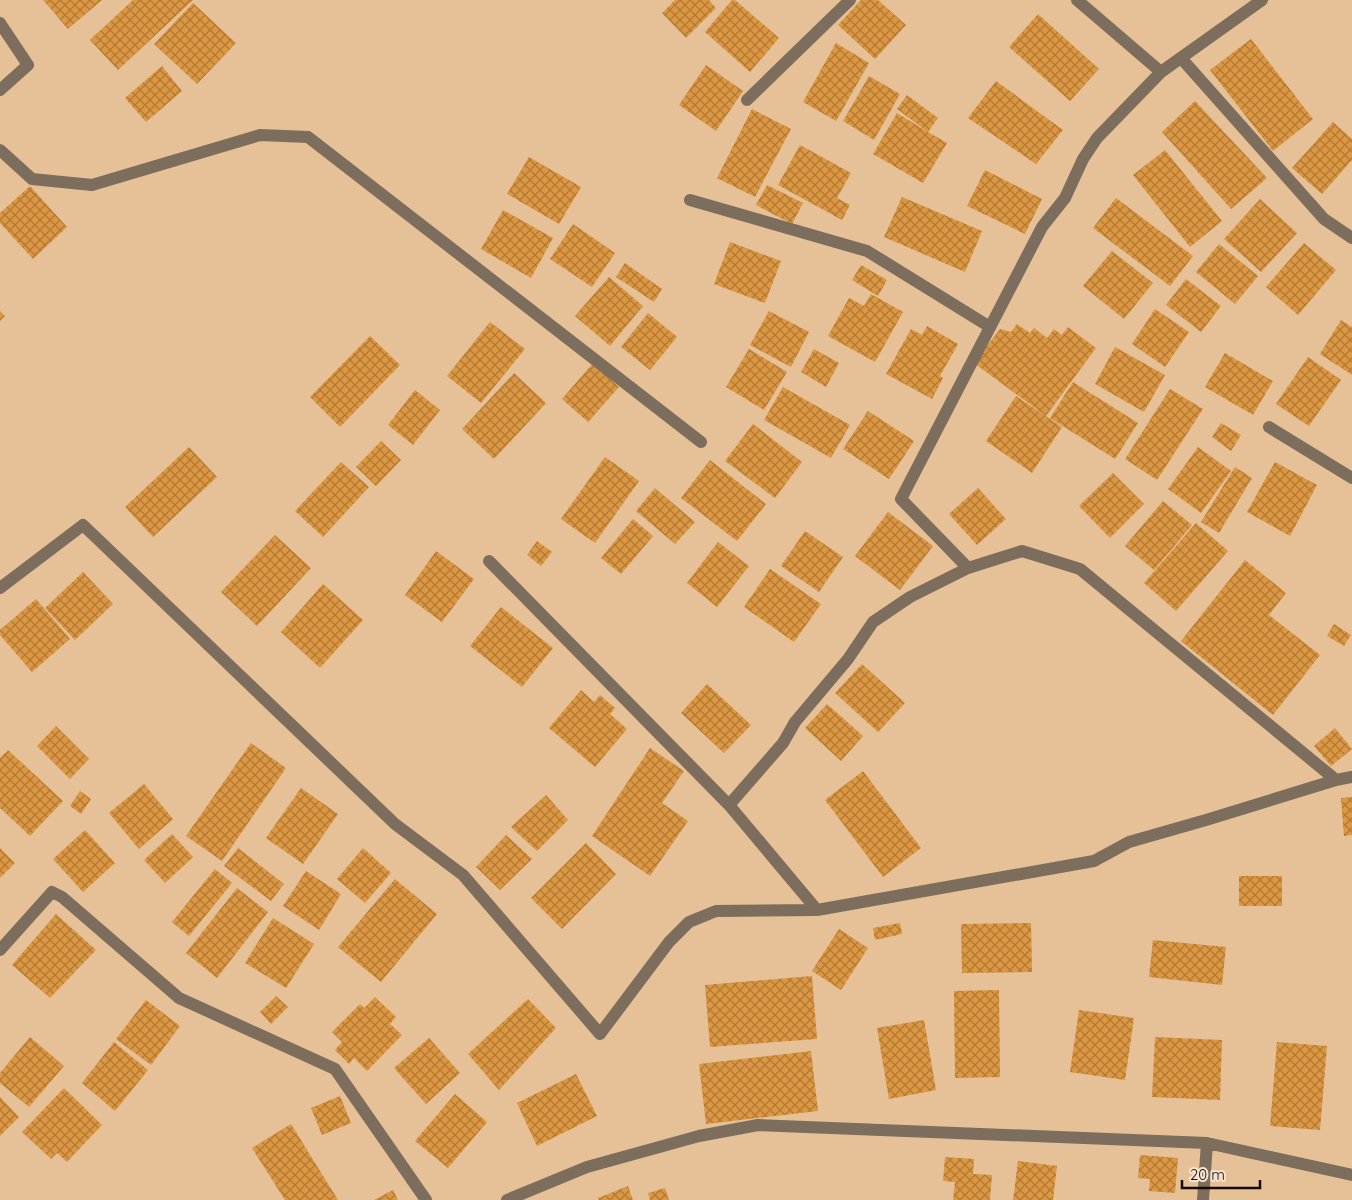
<svg xmlns="http://www.w3.org/2000/svg" width="1352" height="1200" viewBox="0 0 1352 1200" font-family="Quicksand,sans-serif">
  <style>
    .building { fill: url(#building-cross-hatch) }
    .lines { fill: none; stroke-linecap: round; stroke-linejoin: round }
    .minor { stroke: #7c6d5c; stroke-width: 12 }
  </style>
  <defs>
    <pattern id="building-cross-hatch" width="8" height="8" patternUnits="userSpaceOnUse" patternTransform="scale(1.25)"><rect width="8" height="8" fill="#db9742"/><path d="M0 0l8 8M0 8l8-8" fill="none" stroke="#b17935"/></pattern>
  </defs>
  <rect width="100%" height="100%" fill="#e6c097"/>
  <!-- building -->
  <path class="building" d="M43,0H102L68,29Z
    M133,0H193L118,70L90,40Z
    M675,0H709L716,8L686,38L662,13Z
    M732,0H735L779,38L750,72L705,32Z
    M861,0H878L906,25L875,59L838,25Z
    M193,3L236,43L197,84L154,44Z
    M1038,14L1099,69L1070,101L1009,47Z
    M1251,39L1313,119L1273,151L1210,70Z
    M836,43L869,63L836,121L803,102Z
    M706,65L743,91L716,131L679,105Z
    M162,66L182,91L146,122L125,98Z
    M869,76L900,94L874,140L843,121Z
    M996,81L1063,130L1036,164L968,118Z
    M907,95L938,118L928,132L947,143L923,183L873,154L897,113L928,132L897,109Z
    M1195,101L1267,178L1231,209L1162,132Z
    M752,109L791,129L755,197L717,178Z
    M1333,122L1352,139V160L1322,194L1292,168Z
    M800,145L851,173L837,198L850,205L842,220L778,185Z
    M1165,150L1222,221L1190,247L1133,175Z
    M529,157L581,187L559,224L507,194Z
    M985,170L1042,199L1025,234L967,206Z
    M767,185L803,203L792,224L756,205Z
    M30,186L67,227L33,259L0,223V213Z
    M902,197L982,231L965,272L884,237Z
    M1116,198L1193,256L1170,286L1093,228Z
    M1260,199L1297,233L1261,272L1224,239Z
    M503,210L553,238L531,278L481,249Z
    M573,224L615,253L592,287L550,259Z
    M730,242L781,261L765,303L714,284Z
    M1304,243L1336,270L1298,315L1266,287Z
    M1219,244L1258,276L1235,304L1196,272Z
    M1112,251L1153,283L1124,319L1083,286Z
    M625,263L662,289L654,302L616,277Z
    M861,265L887,280L878,296L852,280Z
    M609,277L643,306L610,346L575,316Z
    M1186,279L1221,306L1201,332L1166,305Z
    M871,294L903,312L875,362L828,336L849,298L864,306Z
    M1155,309L1189,332L1165,367L1132,344Z
    M0,311L5,316L0,321Z
    M769,311L809,332L791,367L750,345Z
    M648,313L677,337L650,370L621,347Z
    M1341,320L1352,327V375L1320,354Z
    M490,322L525,349L481,403L447,376Z
    M1017,324L1030,333L1034,328L1047,338L1054,329L1062,335L1068,327L1096,348L1046,416L974,363L1000,329L1011,332Z
    M927,326L958,344L940,376L943,378L932,399L886,374L911,329L922,335Z
    M370,336L400,365L340,427L310,397Z
    M1115,347L1165,375L1144,412L1095,384Z
    M749,349L787,372L764,410L726,387Z
    M814,349L839,363L826,387L801,372Z
    M1225,353L1273,381L1253,415L1205,387Z
    M1308,357L1341,380L1309,426L1276,404Z
    M593,363L619,387L588,422L562,399Z
    M514,373L546,403L494,459L462,429Z
    M1073,382L1138,423L1115,459L1050,418Z
    M783,387L850,425L831,458L764,420Z
    M1170,389L1203,409L1157,480L1125,459Z
    M415,390L440,410L413,445L388,425Z
    M1016,396L1062,427L1032,473L986,441Z
    M868,411L914,441L889,479L843,449Z
    M1221,423L1241,435L1231,451L1212,437Z
    M753,424L802,462L775,498L725,461Z
    M381,441L401,460L376,486L356,467Z
    M189,447L217,477L153,537L125,507Z
    M1198,447L1231,471L1201,513L1168,489Z
    M605,457L639,481L595,543L561,519Z
    M710,460L766,504L737,541L681,498Z
    M341,462L369,487L323,537L295,511Z
    M1275,462L1317,485L1290,536L1247,512Z
    M1235,467L1252,478L1219,533L1201,522Z
    M1113,473L1144,504L1110,538L1079,506Z
    M655,488L695,522L675,544L636,511Z
    M978,488L1006,519L977,545L949,514Z
    M1163,501L1192,525L1154,570L1125,546Z
    M888,512L933,546L900,590L855,556Z
    M633,519L653,536L621,574L601,558Z
    M1196,523L1228,551L1176,611L1144,583Z
    M805,531L843,557L819,592L781,566Z
    M275,535L311,568L257,626L221,592Z
    M537,541L552,552L541,566L527,555Z
    M718,542L749,566L717,607L687,583Z
    M436,551L474,579L442,622L405,595Z
    M1245,560L1286,593L1269,615L1320,655L1273,715L1181,641Z
    M770,569L821,604L794,642L744,607Z
    M83,572L113,604L75,640L45,608Z
    M323,584L363,620L320,668L281,632Z
    M36,599L70,639L32,672L0,635V630Z
    M501,607L553,648L522,687L470,646Z
    M1334,624L1351,635L1344,646L1327,636Z
    M862,664L905,703L878,732L835,693Z
    M707,684L751,725L724,753L681,713Z
    M581,690L594,702L600,695L615,708L610,714L627,729L595,767L549,728Z
    M827,704L863,736L841,761L805,728Z
    M56,726L89,759L70,779L37,746Z
    M1335,728L1352,749L1331,766L1314,746Z
    M251,743L286,768L222,861L186,836Z
    M650,748L684,771L662,803L688,821L650,876L592,836Z
    M8,750L63,801L30,836L0,808V758Z
    M863,771L921,848L883,877L825,800Z
    M144,784L173,819L139,849L109,813Z
    M301,788L338,814L303,864L266,838Z
    M80,791L91,799L81,814L70,806Z
    M546,795L568,820L537,851L511,827Z
    M1352,797V835L1344,836L1341,798Z
    M85,830L115,863L83,892L53,859Z
    M172,834L193,857L165,883L144,860Z
    M506,835L532,859L500,890L476,867Z
    M586,843L616,874L562,929L531,898Z
    M0,848L15,863L0,878Z
    M238,848L284,884L271,901L224,866Z
    M363,848L391,873L365,903L337,879Z
    M215,869L232,883L189,936L172,922Z
    M306,871L341,894L319,930L283,906Z
    M1239,876H1282V906H1239Z
    M395,879L437,914L381,982L338,947Z
    M237,888L268,912L217,978L186,953Z
    M56,914L96,950L50,998L12,965Z
    M273,918L314,944L286,988L245,963Z
    M900,923L902,934L875,940L873,928Z
    M1031,923L1032,972L962,973L961,924Z
    M839,929L868,948L841,990L812,971Z
    M1153,940L1226,947L1222,985L1149,977Z
    M812,976L817,1039L710,1047L705,985Z
    M999,990L1000,1077L955,1078L954,991Z
    M276,996L288,1007L271,1024L260,1012Z
    M375,997L396,1017L390,1024L402,1035L367,1071L354,1058L349,1064L335,1050L342,1042L332,1032L360,1004L364,1008Z
    M528,999L556,1028L499,1090L468,1054Z
    M146,1000L180,1026L151,1065L116,1039Z
    M1079,1010L1134,1018L1125,1080L1070,1072Z
    M924,1020L936,1090L889,1099L877,1028Z
    M30,1037L64,1066L29,1107L0,1083V1073Z
    M1155,1037L1222,1040L1220,1100L1152,1097Z
    M429,1038L460,1073L426,1104L394,1068Z
    M114,1042L148,1070L115,1111L82,1083Z
    M1277,1042L1327,1046L1320,1130L1270,1126Z
    M811,1051L818,1111L706,1124L699,1064Z
    M576,1074L597,1116L537,1146L517,1103Z
    M64,1088L102,1125L67,1162L57,1153L51,1159L22,1132Z
    M455,1094L487,1122L448,1168L415,1141Z
    M340,1096L351,1123L322,1135L311,1108Z
    M0,1097L19,1117L0,1136Z
    M291,1124L338,1200H285L252,1148Z
    M1140,1155L1178,1158L1175,1193L1149,1191L1150,1179L1138,1178Z
    M945,1157L974,1159L973,1174L992,1175L990,1200H953L955,1182L943,1181Z
    M1018,1161L1057,1166L1053,1200H1013Z
    M628,1186L633,1200H599L598,1198Z
    M665,1188L669,1200H650L648,1193Z
    M393,1190L398,1200H374Z"/>
  <g class="lines">
    <!-- minor -->
    <path class="minor" d="M1077,0L1161,72
      M0,23L28,65L0,90
      M1181,58L1324,219L1352,238
      M747,100L850,0
      M0,150L32,179L92,185L260,135L308,137L701,442
      M690,200L867,251L990,327
      M1269,427L1352,478
      M489,561L729,805L817,910
      M968,568L901,499L1042,227L1065,198L1083,159L1097,138L1161,72L1262,0
      M0,588L83,525L395,824L463,875L600,1034L669,942L689,922L716,911L817,910L1094,861L1129,842L1206,820L1336,780L1352,777
      M729,805L783,743L795,722L848,659L873,622L910,597L968,568L1022,551L1080,569L1336,780
      M0,950L52,892L62,897L179,998L335,1069L426,1200
      M507,1200L587,1167L699,1136L758,1125L1207,1143L1352,1175
      M1203,1200L1207,1143"/>
  </g>
  <!-- scale -->
  <path d="M1182 1180v8h78v-8" fill="none" stroke="#160900" stroke-width="2.5"/>
  <text x="1190" y="1180" font-size="15" fill="#160900" stroke="#f8e5d0" stroke-width="4" paint-order="stroke">20 m</text>
</svg>
